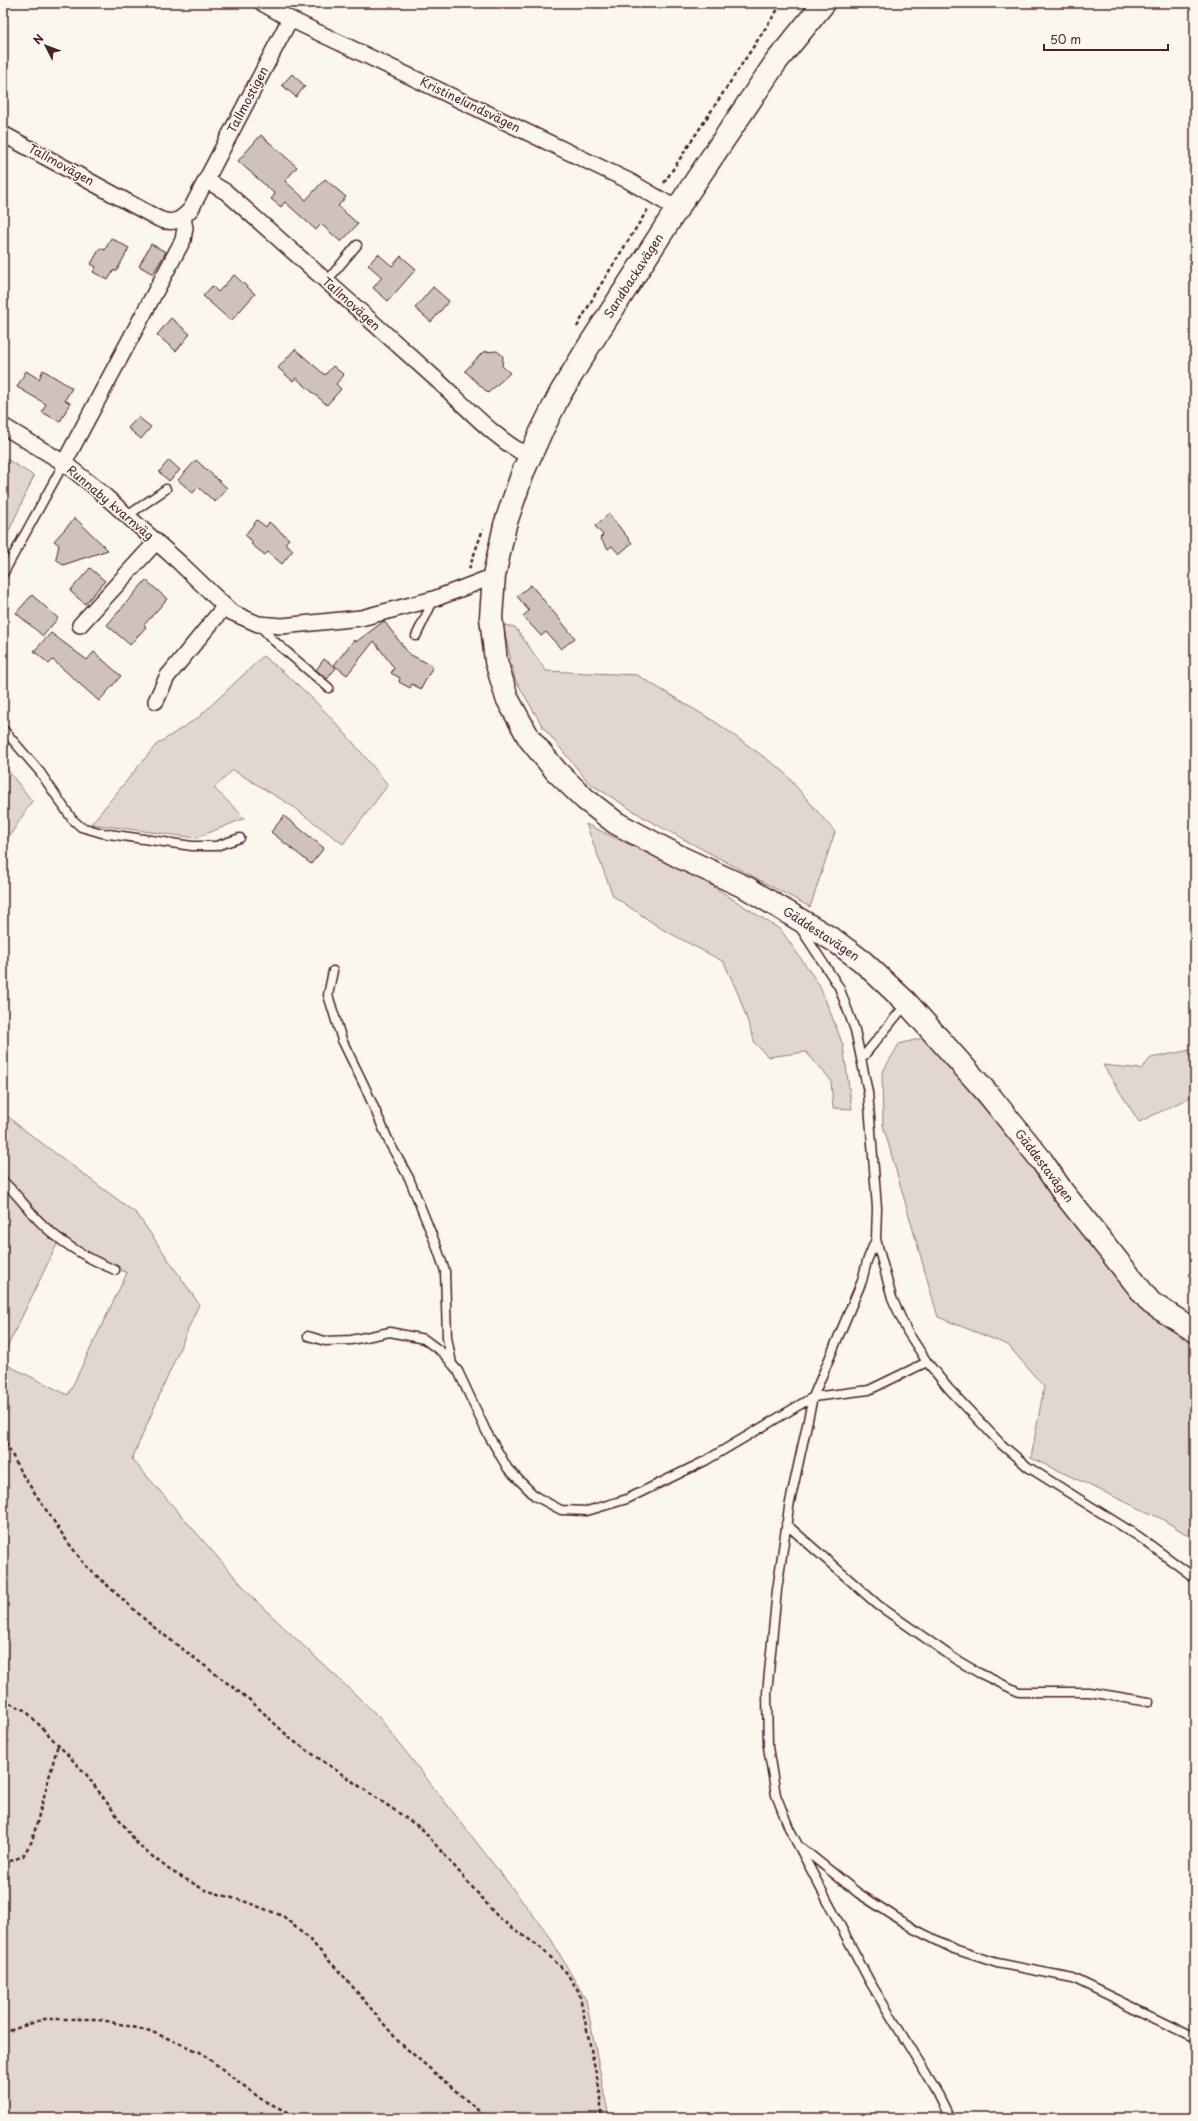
<svg xmlns="http://www.w3.org/2000/svg" width="1198" height="2121" viewBox="0 0 1198 2121" font-family="'Playpen Sans',sans-serif">
  <style>
    .green { fill: #e2d7d0; stroke: #967b7e }
    .building { fill: #cfc2bc; stroke: #4a1f2b }
    .lines { fill: none; stroke-linecap: round; stroke-linejoin: round }
    .lane-casing { stroke: #4a1f2b; stroke-width: 11 }
    .street-casing { stroke: #4a1f2b; stroke-width: 18 }
    .secondary-casing { stroke: #4a1f2b; stroke-width: 25 }
    .path { stroke: #4a1f2b; stroke-width: 2.5; stroke-dasharray: 4 3; stroke-linecap: butt }
    .lane { stroke: #fbf7ec; stroke-width: 8 }
    .street { stroke: #fbf7ec; stroke-width: 15 }
    .secondary { stroke: #fbf7ec; stroke-width: 22 }
    .labels { text-anchor: middle; stroke-width: 3; stroke-linejoin: round; paint-order: stroke }
    .street-label { font-size: 12px; fill: #4a1f2b; stroke: #fbf7ec }
  </style>
  <rect width="100%" height="100%" fill="#fbf7ec"/>
  <filter id="ink" filterUnits="userSpaceOnUse"><feTurbulence type="fractalNoise" baseFrequency=".025" numOctaves="2"/><feDisplacementMap in="SourceGraphic" scale="8" xChannelSelector="R" yChannelSelector="G"/><feConvolveMatrix kernelMatrix="1 2 1 2 8 2 1 2 1" color-interpolation-filters="sRGB"/></filter>
  <g filter="url(#ink)">
    <!-- green -->
    <path class="green" d="M3,457L34,476L3,544Z
      M503,625L515,627L546,671L637,675L717,723L782,770L835,832L810,907L648,820L589,783L543,727L515,679Z
      M263,656C312,692 351,739 388,785L343,844L289,804L233,770L214,788L245,818L196,838L91,824L156,745L199,717Z
      M3,764L32,801L3,846Z
      M586,824L700,878L781,930L820,986L843,1045L852,1109L833,1108L831,1080L806,1052L768,1057L755,1043L739,996L724,962L662,929L613,896Z
      M922,1038L943,1059L1060,1200L1195,1341V1540L1162,1519L1031,1458L1044,1387L1008,1345L938,1317L883,1125L882,1073L899,1044Z
      M1195,1049V1095L1139,1122L1103,1065L1141,1069L1151,1058Z
      M3,1112L19,1126L137,1214L199,1304L132,1459L255,1600L377,1715L548,1934L586,2000L609,2118H3V1363L68,1395L127,1273L59,1240L3,1356Z"/>
    <!-- building -->
    <path class="building" d="M292,74L305,86L296,97L282,85Z
      M261,135L297,167L285,181L306,200L325,179L346,197L338,206L358,224L341,242L321,224L316,230L285,202L281,207L271,199L275,194L238,161Z
      M111,238L129,248L116,272L114,270L108,280L93,272L96,267L91,264L100,248L105,250Z
      M151,244L166,252L153,274L139,266Z
      M378,254L392,266L401,256L416,269L388,301L373,288L382,277L368,265Z
      M234,275L255,294L231,321L203,296L212,286L218,292Z
      M433,287L449,301L431,322L415,308Z
      M171,318L190,334L176,351L157,335Z
      M295,349L325,375L333,366L344,375L336,384L341,389L327,405L296,378L293,381L278,368Z
      M497,351L503,356L502,366L510,373L488,393L465,371L483,352Z
      M43,370L72,388L65,400L70,403L60,422L42,412L46,404L17,387L26,371L39,379Z
      M138,417L151,427L141,439L128,428Z
      M169,460L180,470L169,481L159,472Z
      M196,460L227,488L215,502L198,487L193,493L178,480Z
      M609,514L632,543L619,554L612,546L608,549L600,538L603,535L595,526Z
      M75,518L108,550L63,565L56,559L59,545L54,541Z
      M257,520L266,527L269,522L289,539L285,543L293,550L282,564L268,552L265,555L251,544L253,542L245,535Z
      M90,568L105,581L85,604L70,591Z
      M146,580L167,599L144,625L146,627L130,645L107,625Z
      M531,585L575,638L561,649L546,632L541,636L523,616L529,611L517,596Z
      M32,595L58,618L43,636L16,613Z
      M384,621L409,654L433,666L421,689L412,684L410,688L399,682L400,678L391,673L394,668L374,641L347,675L334,665L354,640L356,642Z
      M51,633L87,660L94,652L121,676L99,701L53,660L49,664L34,651Z
      M324,659L336,668L327,679L316,670Z
      M284,816L324,848L311,864L271,832Z"/>
    <g class="lines">
      <defs>
        <path id="lane" d="M326,282L357,245
          M127,516L166,489
          M3,574L64,463
          M259,625L274,641L329,688
          M416,636L434,599
          M3,729L40,772L72,819L81,827L102,833L192,846H216L240,838
          M801,929L839,987L855,1030L868,1092L877,1208L876,1239L892,1298L907,1331L927,1362L949,1389L1001,1444L1028,1467L1138,1536L1195,1578
          M333,971L328,995L342,1040L365,1087L390,1144L409,1178L436,1245L445,1271L447,1337L452,1364
          M862,1058L907,1003
          M3,1181C16,1193 26,1207 38,1220C60,1243 86,1258 115,1270
          M876,1239L867,1261L862,1281L813,1397L789,1507L777,1590L767,1693L768,1747L776,1795L789,1828L870,1982L938,2094L950,2118
          M308,1336L325,1341L351,1340L390,1332L424,1339L443,1353L458,1371L486,1431L508,1469L535,1496L561,1510L587,1511L627,1499L705,1461L813,1397L869,1390L927,1362
          M786,1524L878,1605L955,1659L979,1673L1019,1692H1089L1149,1702
          M802,1848L858,1893L914,1929L954,1949L997,1963L1073,1978L1195,2037"/>
        <path id="street" d="M262,3L290,19L629,181L677,209
          M3,134L159,219C173,225 181,220 191,209L290,19
          M206,180L226,192C296,254 367,317 437,380C467,407 493,438 530,457
          M3,426L64,463L96,488L180,563L231,612L258,624L282,626L361,618L434,599L494,576
          M64,463L183,240L185,228L183,218
          M80,625L156,542
          M156,701L167,677L225,606"/>
        <path id="secondary" d="M824,3L776,62L677,209L587,349L560,394L540,434L523,472L505,525L494,576L491,617L496,661L507,698L529,738L556,771L585,799L616,823L682,858L747,888L835,941L862,961L907,1003L989,1095L1042,1161L1062,1191L1151,1303L1195,1331"/>
      </defs>
      <!-- lane casing -->
      <use href="#lane" class="lane-casing"/>
      <!-- street casing -->
      <use href="#street" class="street-casing"/>
      <!-- secondary casing -->
      <use href="#secondary" class="secondary-casing"/>
      <!-- path -->
      <path class="path" d="M664,183L782,3
        M577,327L598,289L648,209
        M469,569L483,529
        M3,1436L20,1471L67,1541L86,1566L151,1625L251,1701L292,1740L422,1829L499,1918L541,1948L566,1972L579,1992L601,2097V2118
        M3,1700L25,1710L86,1774L139,1846L171,1871L205,1890L246,1902L283,1916L311,1941L347,1980L399,2042L487,2118
        M3,1864L23,1856L32,1841L58,1744
        M3,2033L44,2019H98L150,2031L200,2052L261,2099L299,2118"/>
      <!-- lane -->
      <use href="#lane" class="lane"/>
      <!-- street -->
      <use href="#street" class="street"/>
      <!-- secondary -->
      <use href="#secondary" class="secondary"/>
    </g>
  </g>
  <g class="labels">
    <!-- street labels -->
    <g class="street-label">
      <text transform="translate(248 100) rotate(-62)" y="4">Tallmostigen</text>
      <text transform="translate(470 105) rotate(26)" y="4">Kristinelundsvägen</text>
      <text transform="translate(61 165) rotate(29)" y="4">Tallmovägen</text>
      <text transform="translate(634 276) rotate(-57)" y="4">Sandbackavägen</text>
      <text transform="translate(351 304) rotate(42)" y="4">Tallmovägen</text>
      <text transform="translate(110 503) rotate(40)" y="4">Runnaby kvarnväg</text>
      <text transform="translate(821 934) rotate(33)" y="4">Gäddestavägen</text>
      <text transform="translate(1044 1166) rotate(53)" y="4">Gäddestavägen</text>
    </g>
  </g>
  <!-- margin -->
  <rect width="1198" height="2121" fill="none" stroke="#fbf7ec" stroke-width="16"/>
  <rect x="8" y="8" width="1182" height="2105" fill="none" stroke="#4a1f2b" stroke-width="1.5" filter="url(#ink)"/>
  <!-- north arrow -->
  <g transform="translate(46 46) rotate(312)" stroke="#fbf7ec" stroke-width="3" paint-order="stroke">
  <path d="M0-3L7 15L0 10L-7 15Z" fill="#4a1f2b"/>
  <text y="-6" font-size="11" font-weight="bold" text-anchor="middle" fill="#4a1f2b">N</text>
  </g>
  <!-- scale -->
  <path d="M1044 44v6h124v-6" fill="none" stroke="#4a1f2b" stroke-width="2"/>
  <text x="1050" y="44" font-size="12" fill="#4a1f2b" stroke="#fbf7ec" stroke-width="3" paint-order="stroke">50 m</text>
</svg>
